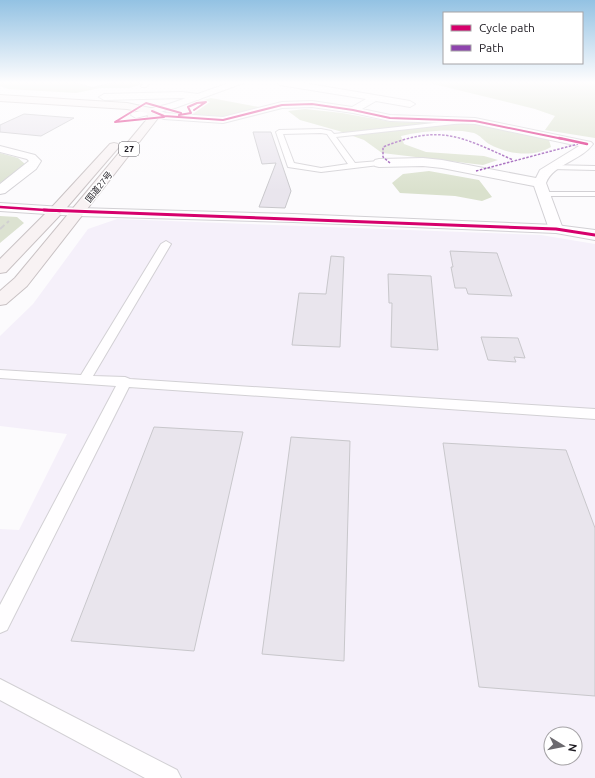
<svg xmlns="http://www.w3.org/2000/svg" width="595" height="778" viewBox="0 0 595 778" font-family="Ubuntu,'Noto Sans JP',sans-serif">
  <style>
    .built { fill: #f5f0fa; fill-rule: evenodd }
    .green { fill: #dce2d1 }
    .forest { fill: #dae1cd }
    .building { fill: #e9e5ed; stroke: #c8c7cb }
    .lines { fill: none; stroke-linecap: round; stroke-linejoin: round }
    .service-casing { stroke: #d2d0d4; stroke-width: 2 }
    .minor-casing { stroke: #d2d0d4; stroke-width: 2 }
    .tertiary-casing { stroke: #d2d0d4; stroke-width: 2 }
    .secondary-casing { stroke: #d2d0d4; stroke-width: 2 }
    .trunk-casing { stroke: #c9c2c4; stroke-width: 2 }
    .service { fill: #fffeff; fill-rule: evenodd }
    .minor { fill: #fffeff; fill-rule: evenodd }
    .tertiary { fill: #fffeff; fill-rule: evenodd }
    .secondary { fill: #fffeff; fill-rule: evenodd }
    .trunk { fill: #f8f2f3; fill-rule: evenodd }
    .rail { stroke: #d1d0d1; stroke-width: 2; stroke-dasharray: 6 3; stroke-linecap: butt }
    .quiet { stroke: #8e44ad; stroke-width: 1.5; stroke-dasharray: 2.5 1.5; stroke-linecap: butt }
    .cycleway-far2-casing { stroke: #fff; stroke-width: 3 }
    .cycleway-far1-casing { stroke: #fff; stroke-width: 4 }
    .cycleway-casing { stroke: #fff; stroke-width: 5 }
    .cycleway-far2 { stroke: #d6006c; stroke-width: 2 }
    .cycleway-far1 { stroke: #d6006c; stroke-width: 2.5 }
    .cycleway { stroke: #d6006c; stroke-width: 3 }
    .labels { text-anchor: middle; stroke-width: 3; stroke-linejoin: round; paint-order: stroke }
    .shield { fill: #fff; stroke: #615f64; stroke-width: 1 }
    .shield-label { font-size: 9px; font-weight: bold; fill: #1d1a21 }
    .far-street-label { font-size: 9px; fill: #1d1a21; stroke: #fff }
  </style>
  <rect width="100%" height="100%" fill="#fcfbfd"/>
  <!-- built -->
  <path class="built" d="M117,219L541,235L595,244V778H0V529L19,530L67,434L0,426V336L33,304L88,229ZM551,734H575V758H551Z"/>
  <!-- green -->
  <path class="green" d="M0,82H149L129,88H100L76,93L8,89L0,86Z
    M211,98L264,108L224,118L190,116L210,102L204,100Z
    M0,153L18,158L25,164L0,183Z
    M0,216L17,217L24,223L0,243Z"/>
  <!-- forest -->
  <path class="forest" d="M425,82H595V138L545,130L555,116L535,109Z
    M305,109L342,113L392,122L478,124L549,140L551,147C533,158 507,154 489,144C484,141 480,135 474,133C455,128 420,131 401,136L404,144L426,152L484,156L498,160L483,165L382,153L364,140L339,131L300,120L288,111Z
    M429,171L479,180L492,197L482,201L455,196L400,193L392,183L403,174Z"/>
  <!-- building -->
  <path class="building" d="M24,114L74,118L41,136L0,132V125Z
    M253,132H271L291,191L285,208L259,207L276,163L262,164Z
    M450,251L497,253L512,296L468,294L466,288H455L451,267H453Z
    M331,256L344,257L340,347L292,345L299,293L326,294Z
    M388,274L431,276L438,350L391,347L392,303H389Z
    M481,337L518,338L525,358L514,357L516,362L488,360Z
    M154,427L243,432L194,651L71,641Z
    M291,437L350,441L344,661L262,654Z
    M443,443L566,450L595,528V696L479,687Z"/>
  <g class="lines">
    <defs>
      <path id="service" d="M75,82H113L92,87Z
        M145,82H151L146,87H142L141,86Z
        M470,119L473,121L472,122L336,137L355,163L379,161L383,163L379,165L321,172L288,167L276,132L279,130L321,129L331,131L334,134ZM321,133L327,134L348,164L321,168L294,163L283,134Z
        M549,165L595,166V170L552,169H549Z
        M541,192H595V196H541Z
        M166,241L171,244L93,376L125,377L130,379L595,409V419L129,387L7,630L0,633V605L116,386L0,378V370L81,375L161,244Z
        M0,679L177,770L181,778H145L0,700Z"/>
      <path id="minor" d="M276,82H298L410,101L415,104L410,107L376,101L362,109L390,115L475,118L591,142L593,144C581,161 553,164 546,183L563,229L561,232L556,233L551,232L549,229L534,186L442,168L423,166L379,167L375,166L373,163L375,160L379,159L423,158L442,160L536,178L540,170L579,146L475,124L390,121L353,113L312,107L282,108L223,123L164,119L149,113L147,111L152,108L166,113L223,117L282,102L312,101L352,107L366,99L280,85Z
        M182,92L198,94L203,97L198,100L182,98L104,100L99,97L104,94Z"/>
      <path id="tertiary" d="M0,146L35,155L41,161L36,169L5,193L0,194V184L29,161L27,159L0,152Z
        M0,203L78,208L293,214L556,225L595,230V240L556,233L293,222L78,216L0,211Z"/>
      <path id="secondary" d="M232,82H246L175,108L136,118L131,115L132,113L169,104Z"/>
      <path id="trunk" d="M0,95L127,103L155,109L158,118L27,286L6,304L0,305V291L15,278L148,118L147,113L127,109L0,101Z
        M114,143L118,144L120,146L118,148L62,213L6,272L0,273V259L52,207L110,144Z"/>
    </defs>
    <!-- service casing -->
    <use href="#service" class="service-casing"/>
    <!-- minor casing -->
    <use href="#minor" class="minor-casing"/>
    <!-- tertiary casing -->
    <use href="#tertiary" class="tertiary-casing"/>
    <!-- secondary casing -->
    <use href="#secondary" class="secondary-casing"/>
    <!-- trunk casing -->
    <use href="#trunk" class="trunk-casing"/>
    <!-- service -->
    <use href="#service" class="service"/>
    <!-- minor -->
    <use href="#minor" class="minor"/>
    <!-- tertiary -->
    <use href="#tertiary" class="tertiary"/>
    <!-- secondary -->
    <use href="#secondary" class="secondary"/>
    <!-- trunk -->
    <use href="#trunk" class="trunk"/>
    <!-- rail -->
    <path class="rail" d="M0,229L9,221"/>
    <!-- quiet -->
    <path class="quiet" d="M390,163L383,157V147C440,124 460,136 513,160
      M476,171L578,144"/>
    <defs>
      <path id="cycleway-far2" d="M152,111L164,116L223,120L282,105L312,104L353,110L390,118L475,121L563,139
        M179,115L191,113L188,107L197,103L206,102L194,110
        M164,117L115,122L146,103L181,113"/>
      <path id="cycleway-far1" d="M559,138L587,144
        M0,207L60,211"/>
      <path id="cycleway" d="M44,210L556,229L595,235"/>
    </defs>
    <!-- cycleway-far2 casing -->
    <use href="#cycleway-far2" class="cycleway-far2-casing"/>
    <!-- cycleway-far1 casing -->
    <use href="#cycleway-far1" class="cycleway-far1-casing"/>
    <!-- cycleway casing -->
    <use href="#cycleway" class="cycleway-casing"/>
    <!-- cycleway-far2 -->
    <use href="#cycleway-far2" class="cycleway-far2"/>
    <!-- cycleway-far1 -->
    <use href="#cycleway-far1" class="cycleway-far1"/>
    <!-- cycleway -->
    <use href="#cycleway" class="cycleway"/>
  </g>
  <!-- sky -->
  <linearGradient id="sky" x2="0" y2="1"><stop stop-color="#93c2e3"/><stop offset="0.43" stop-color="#fefdfe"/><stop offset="1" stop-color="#fefdfe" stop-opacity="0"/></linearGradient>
  <rect width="595" height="191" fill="url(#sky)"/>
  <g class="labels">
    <!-- shield labels -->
    <rect class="shield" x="119" y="142" width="20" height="14" rx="3"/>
    <g class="shield-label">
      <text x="129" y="152">27</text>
    </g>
    <!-- far-street labels -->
    <g class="far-street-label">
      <text transform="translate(99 187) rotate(-51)" y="3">国道27号</text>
    </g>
  </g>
  <!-- legend -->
  <rect x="443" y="12" width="140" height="52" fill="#ffffff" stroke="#a5a3a6"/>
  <rect x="451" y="25" width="20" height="6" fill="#d6006c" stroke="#a5a3a6"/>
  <text x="479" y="32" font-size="12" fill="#1d1a21">Cycle path</text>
  <rect x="451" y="45" width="20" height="6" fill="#8e44ad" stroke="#a5a3a6"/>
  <text x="479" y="52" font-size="12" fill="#1d1a21">Path</text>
  <!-- north arrow -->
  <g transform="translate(563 746) rotate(100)"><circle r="19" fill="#ffffff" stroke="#a5a3a6"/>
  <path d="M0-3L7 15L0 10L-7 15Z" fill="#6b696e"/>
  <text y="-6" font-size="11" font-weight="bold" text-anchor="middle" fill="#1d1a21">N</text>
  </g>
</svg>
